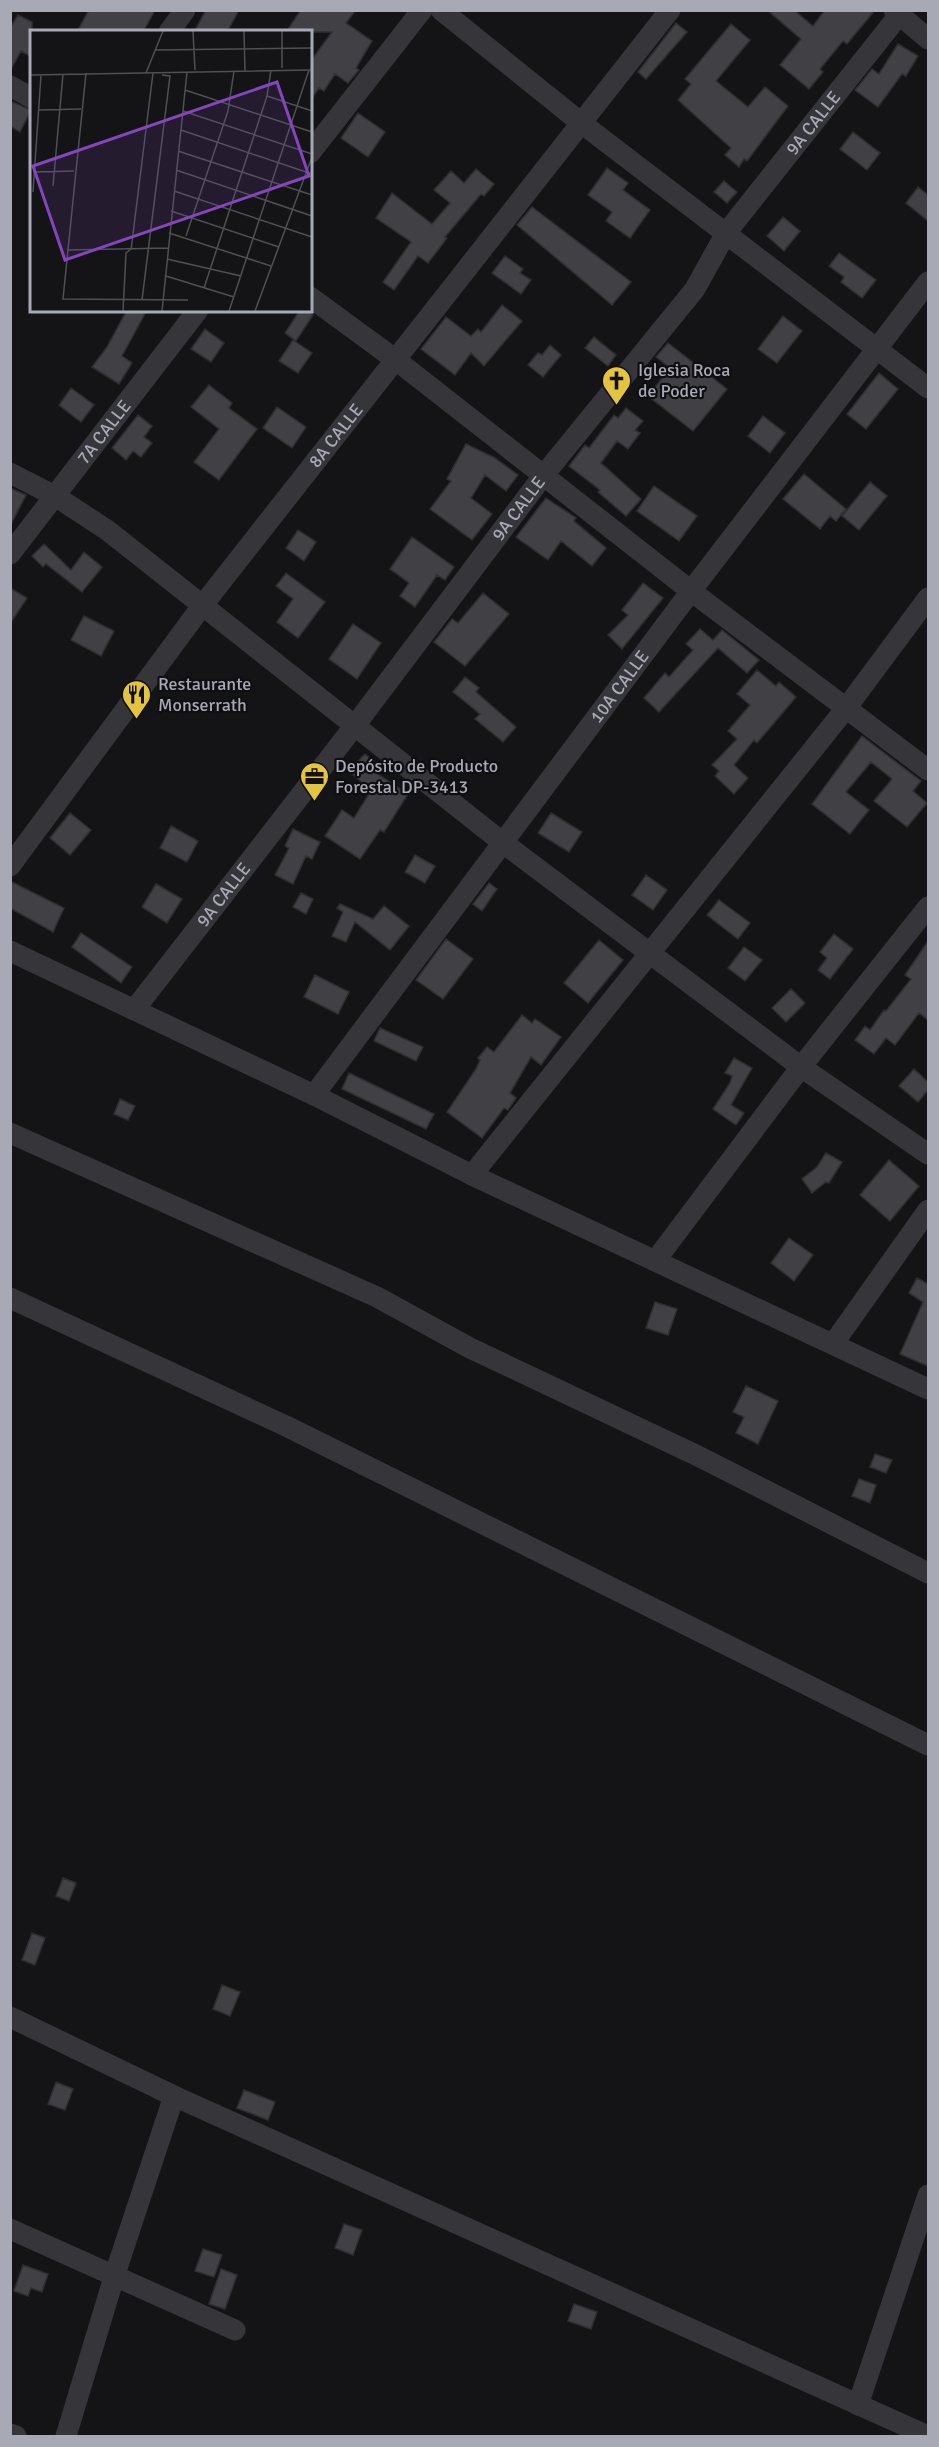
<svg xmlns="http://www.w3.org/2000/svg" width="939" height="2447" viewBox="0 0 939 2447" font-family="Signika,sans-serif">
  <style>
    .building { fill: #414145; stroke: #2f2e31; stroke-width: 1.5 }
    .lines { fill: none; stroke-linecap: round; stroke-linejoin: round }
    .minor { stroke: #35353a; stroke-width: 21 }
    .labels { text-anchor: middle; stroke-width: 4.5; stroke-linejoin: round; paint-order: stroke }
    .street-label { font-size: 18px; fill: #a7a9b5; stroke: #0f0f11 }
    .poi-label { font-size: 18px; fill: #a7a9b5; stroke: #0f0f11; text-anchor: start }
    .inset-road { fill: none; stroke: #4f5056; stroke-width: 1.5 }
    .view { fill: #8445bd; fill-opacity: 0.15; stroke: #8445bd; stroke-width: 3 }
    .inset-edge { fill: none; stroke: #a7a9b5; stroke-width: 3 }
  </style>
  <rect width="100%" height="100%" fill="#141416"/>
  <!-- building -->
  <path class="building" d="M89,10H155L143,32H77Z
    M206,10H239L227,32H194Z
    M301,10H356L346,23L372,41L356,68L359,70L348,83L335,74L324,91L319,88L310,101V62L332,32H286Z
    M767,10H794L813,26L825,10H875L847,44L843,41L820,69L823,72L809,89L780,65L801,39Z
    M18,15L32,22V57L21,51L10,71V28Z
    M676,23L687,32L646,79L638,72Z
    M731,24L750,40L716,81L748,107L765,87L788,106L747,161L744,159L739,167L725,155L731,148L678,100L691,84L685,79Z
    M898,44L918,56L906,76L902,74L878,107L855,90L872,69L879,74Z
    M10,101L31,110L20,132L10,126Z
    M358,113L385,132L368,157L341,138Z
    M853,132L880,153L867,170L840,149Z
    M607,168L628,183L623,190L650,210L630,238L606,221L612,212L588,195Z
    M476,169L494,184L484,196L481,194L445,237L447,238L428,263L418,256L394,290L383,282L411,242L376,218L392,193L432,224L450,203L434,190L451,171L464,183Z
    M724,181L737,192L727,203L714,192Z
    M918,187L928,195V221L906,203Z
    M532,207L631,282L612,305L517,225Z
    M783,217L800,231L784,251L767,236Z
    M839,253L876,280L862,298L841,282L844,277L829,266Z
    M505,256L523,269L520,273L531,280L521,294L492,273Z
    M502,305L522,321L484,366L471,353L455,375L421,349L446,317L471,336L478,329L481,332Z
    M127,310H147L122,356L132,363L119,384L92,367L107,347Z
    M300,310H307L313,315L296,341L285,333Z
    M783,316L802,331L777,363L758,349Z
    M205,329L224,343L211,362L191,349Z
    M594,337L616,355L608,366L585,348Z
    M293,340L312,353L298,373L279,361Z
    M668,343L727,389L693,431L648,396L670,368L656,357Z
    M550,345L561,355L543,377L528,365L538,353L542,355Z
    M879,373L898,389L866,429L847,414Z
    M209,385L232,403L229,408L257,429L219,480L194,462L219,429L191,407Z
    M71,388L94,405L81,422L59,405Z
    M277,407L306,427L292,448L263,428Z
    M626,408L643,421L635,430L640,433L628,449L617,441L601,463L641,499L626,516L598,492L600,490L569,466L585,445L589,448L614,415L618,418Z
    M138,415L152,426L144,437L152,443L141,457L133,451L126,460L112,448Z
    M763,416L785,433L770,453L748,436Z
    M466,444L495,458L518,475L506,491L485,475L471,498L492,514L472,540L430,509L451,481L447,479Z
    M804,474L846,509L836,521L830,516L820,529L783,499Z
    M870,482L887,496L859,530L842,516Z
    M654,486L697,516L679,541L637,511Z
    M10,488L26,495L10,526Z
    M546,498L576,518L574,521L606,548L592,566L561,541L548,560L516,537Z
    M298,530L316,542L304,561L286,548Z
    M412,537L454,567L445,580L437,575L415,607L400,596L409,583L390,569Z
    M44,544L71,570L84,552L102,567L82,592L46,564L43,567L32,556Z
    M286,573L325,602L298,638L277,622L293,599L276,586Z
    M643,583L663,598L622,649L608,635L628,615L622,610Z
    M10,588L27,598L10,624Z
    M483,593L509,614L465,666L434,642L452,619L458,623Z
    M84,616L114,631L101,656L71,640Z
    M353,624L381,643L357,679L329,659Z
    M700,629L713,640L722,630L759,660L747,673L718,648L659,712L644,698L665,673L669,677L693,650L686,644Z
    M757,670L776,686L779,682L796,697L757,743L754,740L734,765L748,778L734,794L715,776L719,771L712,765L737,739L728,731L750,705L737,694Z
    M465,677L479,688L476,692L516,727L503,742L475,719L480,714L453,692Z
    M862,736L921,781L913,791L927,803L907,827L874,801L892,779L871,762L846,792L869,810L850,834L812,804Z
    M365,754L381,768L376,773L408,794L384,832L380,830L360,859L325,836L342,810L354,818L371,791L349,771Z
    M70,813L91,830L70,855L50,838Z
    M551,813L582,832L569,852L538,833Z
    M171,826L198,841L187,862L160,848Z
    M293,829L320,842L312,859L306,856L293,884L275,875L289,848L285,846Z
    M415,855L435,866L425,883L405,872Z
    M646,875L667,890L653,910L632,895Z
    M10,881L64,908L53,932L10,908Z
    M489,883L497,889L482,911L473,904Z
    M156,884L182,899L167,923L142,907Z
    M301,893L313,899L306,914L293,907Z
    M719,900L750,923L738,939L707,915Z
    M340,904L373,919L384,906L409,926L390,950L355,922L346,942L332,936L343,912L337,908Z
    M81,933L132,967L121,983L72,947Z
    M834,934L853,949L830,979L818,970L827,958L820,952Z
    M446,939L473,959L443,999L416,980Z
    M599,940L623,960L588,1003L564,983Z
    M928,941V1020L919,1013L895,1045L886,1038L874,1054L855,1040L865,1026L870,1030L884,1010L886,1011L911,979L905,975Z
    M744,947L762,960L745,981L728,968Z
    M315,975L349,992L338,1014L304,997Z
    M791,989L805,1003L786,1022L772,1008Z
    M522,1015L532,1023L535,1019L561,1037L541,1065L531,1057L510,1093L516,1098L508,1110L504,1108L482,1138L447,1112L476,1069L480,1060L478,1058L487,1047L494,1052Z
    M380,1028L423,1047L416,1061L374,1041Z
    M734,1058L752,1068L731,1105L744,1113L736,1125L713,1109L730,1083L732,1076L725,1073Z
    M914,1069L928,1082V1090L918,1102L899,1086Z
    M349,1073L434,1114L426,1129L342,1089Z
    M120,1099L135,1106L128,1120L114,1114Z
    M826,1153L842,1162L829,1183L826,1182L812,1193L802,1179L817,1167Z
    M889,1160L919,1186L890,1221L860,1195Z
    M789,1238L813,1255L794,1281L771,1263Z
    M917,1278L928,1284V1366L900,1354L923,1302L909,1293Z
    M655,1302L677,1309L668,1335L646,1328Z
    M746,1386L778,1401L758,1444L736,1433L744,1417L733,1412Z
    M875,1454L892,1460L886,1473L870,1467Z
    M859,1479L876,1485L870,1503L852,1496Z
    M63,1878L76,1883L69,1901L56,1896Z
    M32,1933L45,1938L35,1965L22,1960Z
    M222,1985L240,1992L230,2016L213,2009Z
    M56,2082L73,2089L65,2110L48,2104Z
    M244,2090L275,2102L268,2120L237,2108Z
    M344,2224L362,2230L353,2255L335,2248Z
    M203,2249L222,2255L214,2277L195,2271Z
    M23,2265L48,2274L42,2292L31,2288L28,2296L14,2291Z
    M221,2269L237,2275L225,2309L209,2304Z
    M574,2304L597,2312L591,2329L568,2321Z"/>
  <g class="lines">
    <!-- minor -->
    <g class="minor">
      <path d="M441,10L580,122L928,388"/>
      <path d="M894,10L928,39"/>
      <path d="M169,32L185,10"/>
      <path d="M10,86L32,98"/>
      <path d="M310,153L422,10"/>
      <path d="M310,297L396,360L691,591L928,770"/>
      <path d="M10,473L55,496L107,530L502,842L801,1067L928,1154"/>
      <path id="s1" d="M10,554L198,310"/>
      <path id="s2" d="M10,866L202,606L670,10"/>
      <path d="M10,951L314,1095L472,1175L928,1389"/>
      <path id="s3" d="M134,1010L356,724L543,476L695,289L726,233L903,10"/>
      <path id="s4" d="M314,1095L691,591L928,282"/>
      <path d="M10,1133L377,1297L470,1348L698,1456L928,1573"/>
      <path d="M472,1175L847,707L928,598"/>
      <path d="M655,1261L801,1067L928,907"/>
      <path d="M10,1298L288,1427L928,1745"/>
      <path d="M833,1344L928,1210"/>
      <path d="M10,2017L174,2096L928,2436"/>
      <path d="M10,2229L235,2330"/>
      <path d="M858,2405L928,2195"/>
      <path d="M10,2434L16,2436"/>
      <path d="M66,2436L115,2274L174,2096"/>
    </g>
  </g>
  <!-- icons -->
  <defs>
    <symbol id="church-pin" viewBox="-11 -11 22 30"><path d="M0 17L-7.5 6A9.5 9.5 0 1 1 7.5 6Z" fill="#e4c43e" stroke="#0f0f11"/><path d="M-1.2-6h2.4v3.5h3.3v2.4h-3.3V6h-2.4V-.1h-3.3v-2.4h3.3Z" fill="#111"/></symbol>
    <symbol id="restaurant-pin" viewBox="-11 -11 22 30"><path d="M0 17L-7.5 6A9.5 9.5 0 1 1 7.5 6Z" fill="#e4c43e" stroke="#0f0f11"/><path d="M-5-6h1v4h1v-4h1v4h1v-4h1v5L-1.5 .5V6h-2V.5L-5-1ZM5-6V6H3V1.5H1.5Q1.5-4 5-6Z" fill="#111"/></symbol>
    <symbol id="office-pin" viewBox="-11 -11 22 30"><path d="M0 17L-7.5 6A9.5 9.5 0 1 1 7.5 6Z" fill="#e4c43e" stroke="#0f0f11"/><path d="M-6-3h4V-5.5h4V-3h4V5H-6ZM-1-4.5V-3h2v-1.5ZM-6 0V1H6V0Z" fill="#111"/></symbol>
  </defs>
  <g fill-rule="evenodd">
    <use href="#church-pin" x="600" y="364" width="33" height="45"/>
    <use href="#restaurant-pin" x="120" y="678" width="33" height="45"/>
    <use href="#office-pin" x="298" y="760" width="33" height="45"/>
  </g>
  <g class="labels">
    <!-- street labels -->
    <g class="street-label">
      <text dy="6" stroke="none"><textPath href="#s3" startOffset="1118">9A CALLE</textPath></text>
      <text dy="6" stroke="none"><textPath href="#s1" startOffset="154">7A CALLE</textPath></text>
      <text dy="6" stroke="none"><textPath href="#s2" startOffset="540">8A CALLE</textPath></text>
      <text dy="6" stroke="none"><textPath href="#s3" startOffset="632">9A CALLE</textPath></text>
      <text dy="6" stroke="none"><textPath href="#s4" startOffset="510">10A CALLE</textPath></text>
      <text dy="6" stroke="none"><textPath href="#s3" startOffset="146">9A CALLE</textPath></text>
    </g>
    <!-- poi labels -->
    <g class="poi-label">
      <text x="638" y="376">Iglesia Roca<tspan x="638" dy="21">de Poder</tspan></text>
      <text x="158" y="690">Restaurante<tspan x="158" dy="21">Monserrath</tspan></text>
      <text x="335" y="772">Depósito de Producto<tspan x="335" dy="21">Forestal DP-3413</tspan></text>
    </g>
  </g>
  <!-- overview -->
  <g transform="translate(30 30)">
    <rect width="282" height="282" fill="#141416"/>
    <path class="inset-road" d="M163,1L165,40M214,1L215,41M252,1V38M125,20L282,18M56,43L33,269L158,270M116,43L133,1M0,45L282,40M155,60L282,102M237,66L282,81M9,80L51,79M153,81L282,124M151,100L282,144M148,121L282,165M146,140L282,186M4,142L44,141M23,156L33,44M144,161L282,207M3,162L11,45M141,181L249,217M139,203L241,236M156,206L198,81L204,41M37,220L138,218M101,220L123,43M137,229L211,246M136,246L204,267M174,258L237,66L241,40M112,270L140,46L132,45M93,281L96,223L100,220M132,281L157,42M199,281L279,40M225,281L282,127"/>
    <path class="view" d="M247,52L279,146L35,230L3,136Z"/>
    <rect width="282" height="282" class="inset-edge"/>
  </g>
  <!-- border -->
  <rect width="939" height="2447" fill="none" stroke="#a7a9b5" stroke-width="24"/>
</svg>
